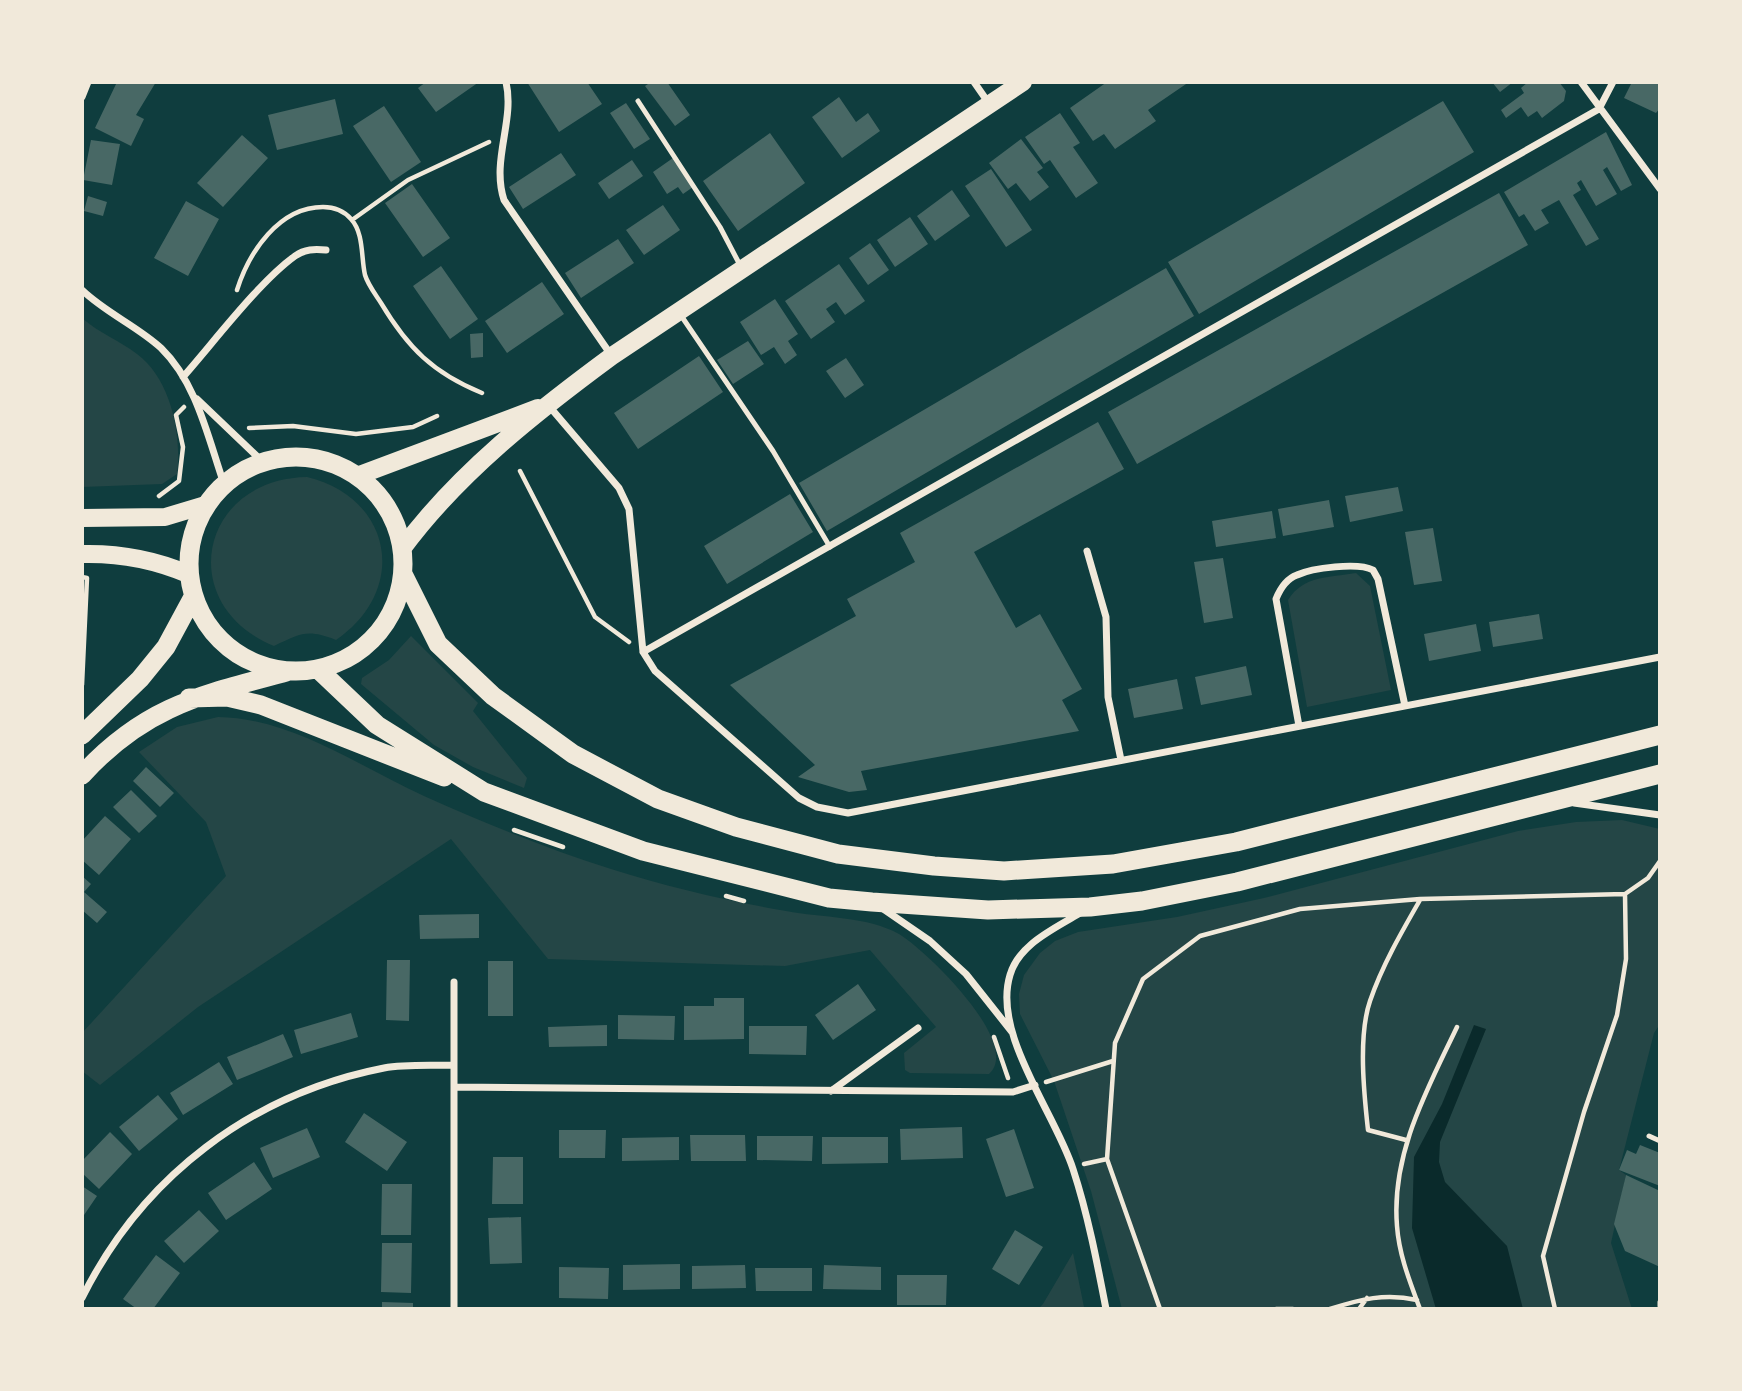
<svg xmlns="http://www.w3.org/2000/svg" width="1742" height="1391" viewBox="0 0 1742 1391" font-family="'Work Sans',sans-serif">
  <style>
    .green { fill: #244646 }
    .water { fill: #0a2a2b }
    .building { fill: #486865 }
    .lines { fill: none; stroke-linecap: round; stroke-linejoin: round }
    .path { stroke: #f1e9da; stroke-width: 4.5 }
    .service { stroke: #f1e9da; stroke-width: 5 }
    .minor { stroke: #f1e9da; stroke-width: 7 }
    .primary { stroke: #f1e9da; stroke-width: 18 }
    .trunk { stroke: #f1e9da; stroke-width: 19 }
  </style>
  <rect width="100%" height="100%" fill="#0f3d3e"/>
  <!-- green -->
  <path class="green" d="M82,318C99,333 120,341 137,354C171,379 182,435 177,474L162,484L82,487Z
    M307,477C393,498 409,590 336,640C307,629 302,633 274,646C174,605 199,479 307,477Z
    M1356,573L1370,586L1391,690L1307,707L1288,600C1304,575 1328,578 1356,573Z
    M411,636L478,703L473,711L527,778L524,788L473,767L434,745L361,684L362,678L389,660Z
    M218,717C292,718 358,766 424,796C485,823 547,849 611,869C668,887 727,901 786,911C822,918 867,916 899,934C926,950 1023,1044 989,1074L910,1073L905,1070L904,1053L936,1027L870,950L785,966L548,959L451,839L198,1007L100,1085L82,1071V1033L226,876L206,822L139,752L177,727Z
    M1622,820L1660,829V1024L1654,1033L1619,1170L1626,1175L1611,1243L1632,1309H1122L1091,1191L1054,1081L1020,1014L1019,994L1024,975L1040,953L1055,941L1078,932L1177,917L1264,898L1518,831L1576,822Z
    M1073,1253L1084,1307L1038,1309L1043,1304Z"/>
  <!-- water -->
  <path class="water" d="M1474,1025L1486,1029L1440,1142L1439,1162L1445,1182L1507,1246L1523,1309H1436L1412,1228L1414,1157L1442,1104Z"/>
  <!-- building -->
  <path class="building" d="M117,82H156L136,115L144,119L131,146L95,128Z
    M426,82H479L436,112L418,88Z
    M527,82H587L602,104L559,132Z
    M651,82H667L690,115L675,126L645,86Z
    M1107,82H1189L1148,110L1156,121L1115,149L1104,134L1093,141L1070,108Z
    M1492,82H1513L1500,92Z
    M1528,82H1559L1566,91L1564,101L1542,118L1537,111L1528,117L1521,107L1506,118L1501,110L1524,93L1521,88Z
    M1632,82H1660V108L1656,113L1624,98Z
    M839,97L856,122L868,113L880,131L842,158L812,117Z
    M335,99L343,134L277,150L268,115Z
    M1443,101L1474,152L1199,314L1168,262Z
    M626,103L650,139L634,149L610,113Z
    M384,106L421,162L391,182L353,126Z
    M1060,113L1080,143L1073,147L1098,183L1076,198L1050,160L1044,164L1025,137Z
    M1606,132L1632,185L1621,191L1607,167L1603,170L1617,194L1596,206L1581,180L1577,183L1581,190L1573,195L1599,239L1586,246L1559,200L1541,210L1549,223L1535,231L1524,214L1519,217L1504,192Z
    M770,133L805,183L738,231L703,181Z
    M242,135L268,158L223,207L197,183Z
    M1021,139L1043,168L1037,172L1049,187L1030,201L1016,183L1008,189L989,163Z
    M91,140L120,144L112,185L83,180Z
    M561,153L576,175L523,209L509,187Z
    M673,158L693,187L683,194L678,187L667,194L653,172Z
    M632,160L643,176L609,199L598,183Z
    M991,169L1032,230L1006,247L965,186Z
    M412,184L450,238L423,257L385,203Z
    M952,190L970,216L935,241L917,216Z
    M1499,193L1528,245L1137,464L1108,412Z
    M88,196L107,202L103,216L84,211Z
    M186,201L219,219L188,276L154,258Z
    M663,205L680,230L644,255L626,230Z
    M910,217L928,244L895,267L877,240Z
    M618,239L634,263L581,298L565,273Z
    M870,243L889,270L868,285L849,258Z
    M839,264L865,301L845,315L836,302L826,309L835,322L811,339L785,301Z
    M441,266L478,319L450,339L413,286Z
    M1166,268L1194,316L827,531L799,483Z
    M542,282L564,314L507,353L485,321Z
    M775,299L798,334L788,341L797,355L785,364L774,347L761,355L740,322Z
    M483,333V357L471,358L470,334Z
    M748,341L764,364L733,384L717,360Z
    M699,356L723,392L638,449L614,413Z
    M846,358L864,385L845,398L826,371Z
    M1098,422L1124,469L974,552L1016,628L1040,614L1082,689L1062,700L1079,731L861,771L867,790L849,792L798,777L815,765L730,685L856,616L847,599L915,562L900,533Z
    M1398,487L1403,511L1350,522L1345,496Z
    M790,494L813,532L727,584L704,546Z
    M1329,500L1334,527L1283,536L1278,509Z
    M1272,511L1276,538L1216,547L1212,521Z
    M1433,528L1442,581L1414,585L1405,532Z
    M1223,558L1233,618L1204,623L1194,562Z
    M1539,614L1543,639L1493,647L1489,622Z
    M1476,624L1481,651L1429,661L1424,634Z
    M1246,666L1252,695L1201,705L1195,677Z
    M1177,679L1183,709L1134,718L1128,689Z
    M146,767L174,793L160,807L133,781Z
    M131,790L157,816L139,833L113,807Z
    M105,816L131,839L99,875L82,860V841Z
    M82,876L91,884L84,892L107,912L97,923L82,910Z
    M479,914V938L420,939L419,915Z
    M387,960H410L409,1021L386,1020Z
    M488,961H513V1016H488Z
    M858,984L876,1010L833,1040L815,1015Z
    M714,998H744V1039L684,1040V1006H714Z
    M351,1013L358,1037L301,1054L294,1030Z
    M618,1015L675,1016L674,1040L618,1039Z
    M607,1025V1046L549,1047L548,1027Z
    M749,1026H807L806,1055L749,1054Z
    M283,1034L293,1057L237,1080L227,1057Z
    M219,1062L233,1084L183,1115L170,1093Z
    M158,1095L178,1119L139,1151L119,1127Z
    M364,1113L407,1142L387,1171L345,1142Z
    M962,1127L963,1158L901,1160L900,1129Z
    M307,1128L320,1157L273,1178L260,1148Z
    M1014,1129L1034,1188L1006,1197L986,1139Z
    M559,1130H606L605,1158H559Z
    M110,1132L132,1154L99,1189L82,1173V1161Z
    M690,1135H745L746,1161H691Z
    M757,1136H813L812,1161L757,1160Z
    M679,1137V1160L622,1161V1138Z
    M822,1137H888V1163L822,1164Z
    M1640,1145L1660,1153V1186L1619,1170L1627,1150L1636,1154Z
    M493,1157H523V1204H492Z
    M254,1162L272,1189L226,1220L208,1193Z
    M1626,1175L1660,1191V1267L1625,1251L1614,1224Z
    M382,1184H412L411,1235H381Z
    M82,1186L97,1196L82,1218Z
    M199,1210L219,1231L184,1263L164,1241Z
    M521,1217L522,1263L490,1264L488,1218Z
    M1015,1230L1043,1247L1019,1285L992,1269Z
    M382,1243H412L411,1293L381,1292Z
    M156,1255L180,1273L153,1309H137L123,1299Z
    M680,1264V1289L623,1290V1265Z
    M745,1265L746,1288L692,1289V1266Z
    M824,1265L881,1267V1290L823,1289Z
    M559,1267L609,1268L608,1299L559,1298Z
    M755,1268H812V1291H756Z
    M897,1275H947L946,1305H897Z
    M382,1302L413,1303V1309H382Z"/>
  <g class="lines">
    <!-- path -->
    <path class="path" d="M352,220L408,180L489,142
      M237,290C249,252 279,207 323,207C334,207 344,211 351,219C364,233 361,258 365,275C368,285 376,295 381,303C408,348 433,373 482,393
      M249,428L293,426L356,434L413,427L437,416
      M520,471L595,617L629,642
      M159,496L179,481L183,447L176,415L184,407
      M82,577L87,578L82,685
      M514,830L563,847
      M726,896L744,901
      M994,1037L1008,1078
      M1046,1082L1113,1061
      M1406,1140L1368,1130C1364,1094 1358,1036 1370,1001C1382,966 1401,933 1420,900
      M1084,1164L1107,1159
      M1160,1309L1107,1159L1115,1043L1143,979L1200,936L1300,909L1420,899L1625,894L1648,878L1660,861
      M1276,1309H1293
      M1330,1309C1361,1299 1385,1293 1417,1300
      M1359,1309L1367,1298
      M1420,1309C1410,1282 1399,1255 1397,1226C1391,1154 1427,1090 1457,1027
      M1555,1309L1543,1256L1584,1112L1617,1015L1626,959L1625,894"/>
    <!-- service -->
    <path class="service" d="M638,101L720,227L741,267
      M680,314L773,451L830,547
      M1649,1136L1660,1141
      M1660,1302V1306"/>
    <!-- minor -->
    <path class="minor" d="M506,82C515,121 491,160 504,200L611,355
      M974,82L990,105
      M1581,82L1660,189
      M82,97L88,82
      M82,290C106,313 137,326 161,348C197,383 208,438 224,484
      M183,377C214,342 259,282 295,256C305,249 314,249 326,250
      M197,399L263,462
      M549,406L619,488L629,509L643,652L655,671L799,798L817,807L848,813L1660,657
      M1087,551L1106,617L1108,697L1121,760
      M643,652L1599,109L1613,82
      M1299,726L1276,599C1280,589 1286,579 1297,575C1312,568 1358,562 1373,570L1378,579L1405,706
      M1574,803L1660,815
      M882,908L930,941L966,974L1012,1032
      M1080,913C1054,929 1019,944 1010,975C992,1034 1055,1113 1073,1169C1088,1215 1097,1262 1106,1309
      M454,1087L1013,1092L1035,1085
      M831,1091L918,1028
      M82,1298C142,1177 251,1094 384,1068C406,1064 431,1066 453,1065
      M454,1309V982"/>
    <!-- primary -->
    <path class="primary" d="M357,476L538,408
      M82,518L165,517L205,505
      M402,549C458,473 536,412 612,356L1023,82
      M82,554C120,553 153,559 188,574"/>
    <!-- trunk -->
    <path class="trunk" d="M189 564a107 107 0 1 1 214 0a107 107 0 1 1-214 0Z
      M403,574L438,644L493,696L573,754L658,799L736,827L838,854L934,866L1004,871L1113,864L1236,842L1660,735
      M319,670L377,725L484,792L643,851L829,898L872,902L988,910L1090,907L1142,901L1237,882L1660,774
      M189,698L227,697L261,705L444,777
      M82,735L140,679L166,647L193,597
      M82,775C145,706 201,695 286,672"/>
  </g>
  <!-- border -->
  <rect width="1742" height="1391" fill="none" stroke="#f1e9da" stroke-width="168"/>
</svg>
